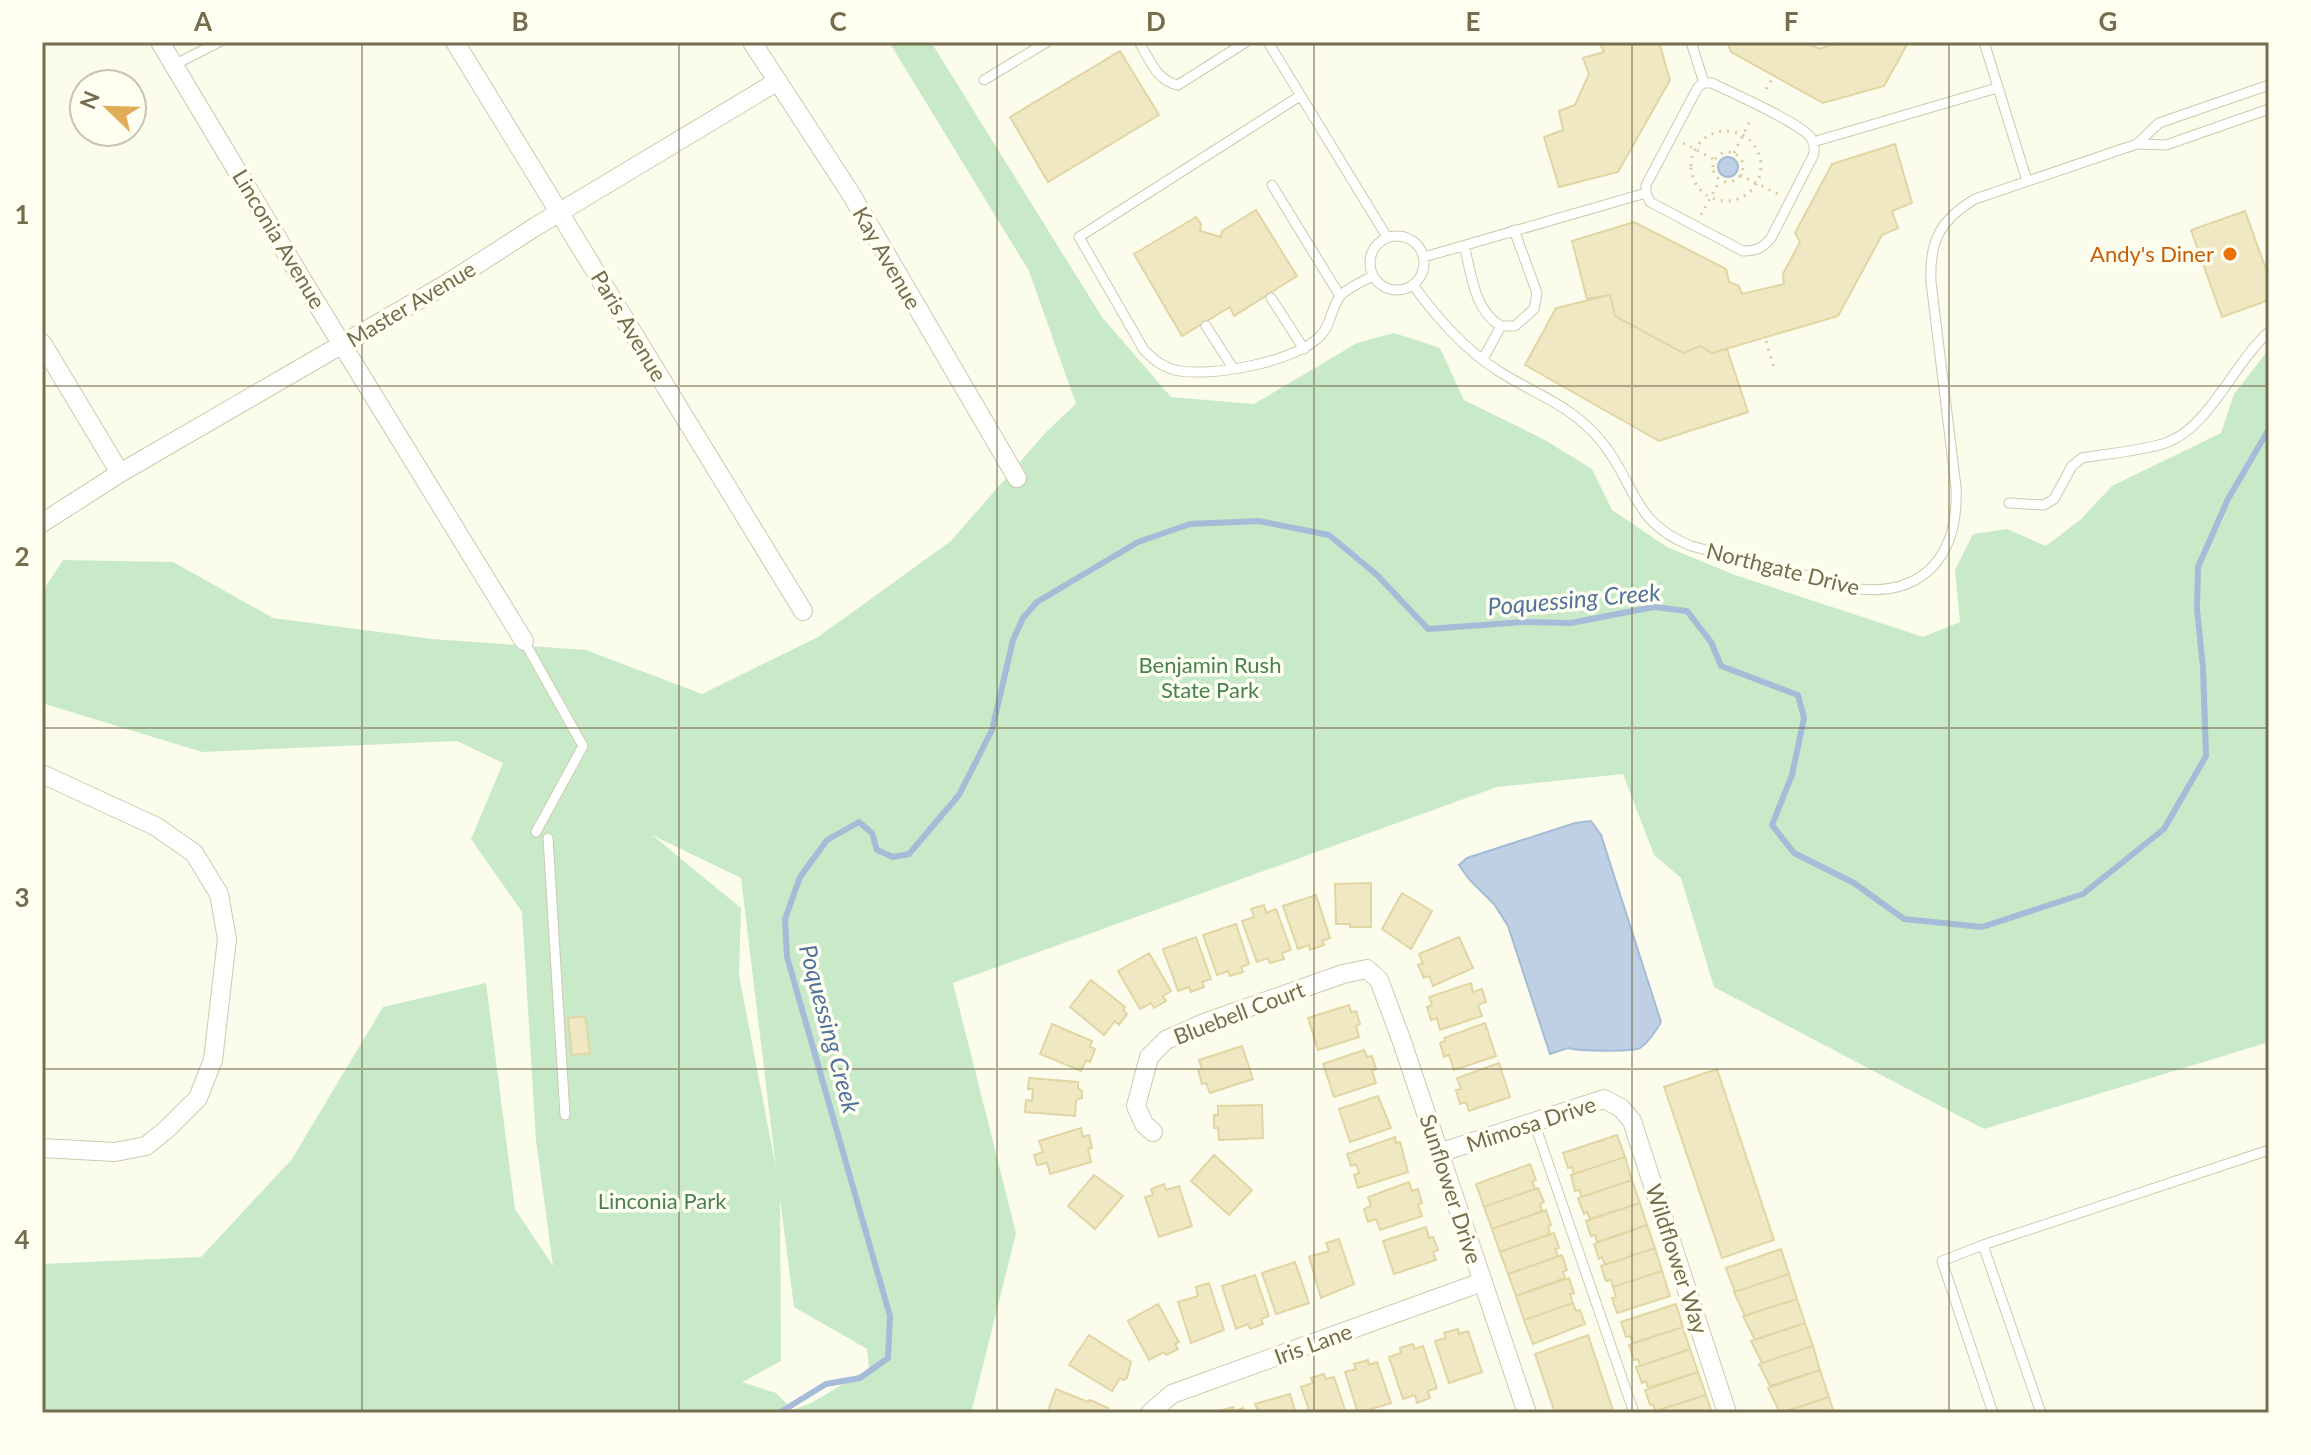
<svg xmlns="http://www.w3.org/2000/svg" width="2311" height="1455" viewBox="0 0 2311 1455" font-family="Lato,sans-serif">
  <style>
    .green { fill: #c9eac9; fill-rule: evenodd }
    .water { fill: #bfd0e5; stroke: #a6bbd7; stroke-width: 2 }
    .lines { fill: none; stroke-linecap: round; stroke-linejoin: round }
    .stream { stroke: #a6bbd7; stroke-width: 6 }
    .building { fill: #f0e8c3; stroke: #e2d5a4; stroke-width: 2 }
    .service-casing { stroke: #cecab0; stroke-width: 11 }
    .minor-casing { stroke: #cecab0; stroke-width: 20 }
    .path { stroke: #d6cca6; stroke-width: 3; stroke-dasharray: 2 6; stroke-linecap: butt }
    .service { stroke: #fff; stroke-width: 9 }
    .minor { stroke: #fff; stroke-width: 18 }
    .grid { fill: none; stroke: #766d4e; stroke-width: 2; stroke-opacity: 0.55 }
    .food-dot { fill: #e8710a; stroke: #fefef1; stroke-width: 3 }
    .labels { text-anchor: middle; stroke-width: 7; stroke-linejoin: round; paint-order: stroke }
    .street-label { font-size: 22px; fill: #766d4e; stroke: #fefef1 }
    .food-label { font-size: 22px; fill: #c56008; stroke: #fefef1; text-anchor: end }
    .park-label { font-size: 22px; fill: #498150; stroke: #fefef1 }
    .water-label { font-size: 24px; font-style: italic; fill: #52729d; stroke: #fefef1 }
    .neatline { fill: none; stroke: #766d4e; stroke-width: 3 }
    .grid-label { font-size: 26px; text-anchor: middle; font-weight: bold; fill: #766d4e }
  </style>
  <rect width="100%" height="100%" fill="#fbfceb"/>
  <!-- green -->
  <path class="green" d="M889,42H931L1102,317L1171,397L1254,404L1357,343L1394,333L1440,348L1464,400L1545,440L1592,469L1612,510L1667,547L1735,575L1923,637L1960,622L1955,570L1973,534L2007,529L2046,546L2080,520L2112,486L2221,433L2234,394L2269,349V1042L1984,1129L1714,987L1681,878L1654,855L1623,774L1497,787L953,983L1016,1233L971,1413H42V1264L201,1257L292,1159L383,1007L486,983L515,1209L553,1266L536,1140L522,912L471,839L503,763L457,741L202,752L42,703V592L63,560L173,562L273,618L432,639L586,650L702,694L818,637L951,541L1047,431L1076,404L1029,271ZM652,835L741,878L776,1168L739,975L741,908ZM780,1199L794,1307L867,1349L869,1369L811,1403L793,1410L776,1393L742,1382L781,1361Z"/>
  <!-- water -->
  <path class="water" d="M1718 167a10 10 0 1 1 20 0a10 10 0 1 1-20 0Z
    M1591,821L1601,835L1661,1022C1655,1032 1649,1042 1640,1048C1634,1052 1576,1051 1568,1048L1550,1054L1508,926L1494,904L1469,879L1459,865L1467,858L1575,823Z"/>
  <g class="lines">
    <!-- stream -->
    <path class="stream" d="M779,1413L826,1384L860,1378L888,1358L890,1316L787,957L785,919L800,877L827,840L859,822L872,833L877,850L893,857L909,854L959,795L992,730L1013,640L1023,618L1037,602L1138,542L1190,524L1259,521L1329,535L1377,575L1428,629L1524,622L1571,623L1654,607L1687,611L1711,642L1721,666L1798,695L1804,718L1792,775L1772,825L1794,853L1854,883L1904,919L1982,927L2083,894L2164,829L2206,756L2203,668L2197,609L2198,567L2228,499L2269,429"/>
  </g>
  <!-- building -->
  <path class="building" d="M1599,42H1659L1670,80L1618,172L1559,187L1544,137L1563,130L1559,111L1575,105L1589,74L1583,58L1604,52Z
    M1727,42H1805L1819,49L1840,42L1908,43L1884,86L1823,103L1731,52Z
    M1120,51L1159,115L1048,182L1010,117Z
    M1895,144L1912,203L1892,211L1898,228L1882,235L1838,316L1712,353L1700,346L1683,353L1615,316L1610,295L1587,299L1572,241L1634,222L1726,269L1729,282L1739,286L1742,294L1784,284L1783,274L1800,242L1795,233L1832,164Z
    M1256,210L1297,276L1234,316L1230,307L1182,336L1134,254L1196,217L1201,224L1200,231L1221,237L1222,231Z
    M2245,211L2269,278V300L2222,317L2191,230Z
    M1610,295L1615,316L1683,353L1700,346L1712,353L1727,349L1748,412L1659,441L1525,365L1556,308Z
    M1371,883V927H1350V924H1336L1335,884Z
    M1402,893L1432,911L1411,949L1382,929Z
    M1316,895L1330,938L1322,941L1324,945L1310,950L1309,945L1298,949L1283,906Z
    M1264,905L1266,913L1276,909L1291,950L1282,953L1284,959L1270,963L1268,958L1257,962L1242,921L1254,917L1251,909Z
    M1236,924L1249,964L1241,967L1243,972L1230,976L1228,971L1217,975L1203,935Z
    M1196,937L1211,979L1202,982L1204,987L1191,992L1189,987L1178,991L1163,949Z
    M1459,937L1473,968L1433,986L1429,976L1424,978L1418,965L1423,963L1419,954Z
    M1149,953L1171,991L1163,996L1166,1001L1154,1008L1151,1003L1140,1009L1118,971Z
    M1091,980L1125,1007L1123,1010L1127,1014L1119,1025L1115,1021L1104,1035L1070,1007Z
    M1471,983L1473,992L1482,989L1486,1002L1478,1005L1482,1016L1440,1030L1437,1018L1431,1020L1427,1007L1432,1005L1429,997Z
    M1349,1005L1351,1012L1356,1011L1360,1024L1356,1026L1359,1037L1318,1050L1308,1018Z
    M585,1016L590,1053L572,1055L568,1018Z
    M1485,1023L1496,1056L1454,1070L1449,1055L1444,1057L1440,1043L1445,1041L1444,1038Z
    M1052,1024L1092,1041L1090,1047L1095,1049L1090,1062L1086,1060L1081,1071L1040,1054Z
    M1242,1046L1253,1079L1210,1093L1206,1083L1202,1084L1198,1070L1202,1069L1199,1060Z
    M1364,1050L1367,1057L1372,1056L1376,1069L1372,1071L1376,1083L1334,1097L1323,1064Z
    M1499,1063L1510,1097L1469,1111L1466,1102L1460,1104L1456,1090L1461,1089L1457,1078Z
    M1717,1069L1774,1240L1722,1258L1664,1087Z
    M1029,1078L1078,1082V1088L1082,1091V1098L1076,1100L1075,1116L1025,1112L1026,1100L1032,1101L1033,1089H1028Z
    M1378,1096L1391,1128L1350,1142L1339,1109Z
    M1262,1105L1263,1138L1219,1140L1218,1128H1214V1115H1218V1106Z
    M1081,1128L1083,1137L1089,1135L1092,1148L1088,1149L1091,1162L1050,1174L1047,1163L1037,1165L1034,1155L1043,1152L1039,1141Z
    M1617,1135L1625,1157L1574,1174L1572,1167L1568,1168L1563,1153Z
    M1395,1137L1396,1143L1400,1142L1408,1172L1358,1188L1354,1175L1359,1173L1356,1164L1351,1166L1347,1154Z
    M1214,1155L1252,1190L1229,1215L1191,1181Z
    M1625,1157L1632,1180L1582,1197L1579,1190L1575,1191L1571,1175Z
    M1530,1164L1536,1180L1532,1181L1535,1189L1484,1207L1476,1184Z
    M1094,1175L1123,1196L1095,1229L1068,1206Z
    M1632,1180L1640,1203L1590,1219L1587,1212L1584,1214L1578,1198Z
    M1409,1182L1412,1191L1418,1189L1422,1203L1418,1204L1422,1216L1380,1230L1376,1219L1368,1222L1364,1209L1371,1206L1368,1197Z
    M1164,1184L1166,1190L1179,1186L1192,1226L1159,1237L1145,1197L1153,1195L1151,1189Z
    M1538,1188L1544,1202L1540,1204L1542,1211L1492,1229L1484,1207Z
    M1640,1203L1647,1225L1597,1242L1595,1235L1591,1236L1586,1221Z
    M1546,1210L1551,1225L1548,1227L1550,1234L1500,1252L1492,1229Z
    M1647,1225L1655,1248L1605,1265L1602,1257L1599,1259L1594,1244Z
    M1426,1227L1429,1238L1433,1237L1438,1250L1433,1252L1436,1260L1394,1274L1383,1241Z
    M1554,1233L1559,1248L1555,1249L1558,1256L1508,1274L1500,1252Z
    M1339,1239L1354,1284L1321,1298L1309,1257L1329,1251L1326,1243Z
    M1655,1248L1662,1271L1613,1287L1611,1280L1606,1281L1601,1266Z
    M1781,1249L1789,1274L1735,1292L1726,1268Z
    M1562,1255L1567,1270L1563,1272L1565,1278L1516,1296L1508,1274Z
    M1295,1262L1309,1303L1276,1314L1262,1273Z
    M1662,1271L1670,1296L1617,1313L1612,1298L1616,1297L1613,1287Z
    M1789,1274L1797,1299L1745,1316L1734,1292Z
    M1255,1275L1269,1316L1261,1319L1263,1324L1250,1329L1248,1324L1236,1329L1222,1286Z
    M1569,1278L1574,1293L1570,1294L1573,1303L1524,1320L1516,1296Z
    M1209,1283L1224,1330L1191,1343L1178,1302L1198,1296L1196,1287Z
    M1797,1299L1805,1323L1755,1340L1743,1316Z
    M1573,1303L1576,1311L1580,1310L1585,1324L1533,1344L1524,1320Z
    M1158,1304L1179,1342L1175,1344L1178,1349L1166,1355L1164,1352L1149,1360L1128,1321Z
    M1676,1304L1683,1327L1633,1343L1630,1336L1626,1337L1621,1322Z
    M1805,1323L1813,1346L1762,1363L1751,1341Z
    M1683,1327L1690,1349L1640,1366L1638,1359L1634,1360L1629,1345Z
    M1458,1329L1459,1334L1468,1331L1482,1372L1449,1383L1435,1341L1446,1338L1444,1333Z
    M1089,1335L1131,1362L1127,1378L1123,1380L1120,1378L1112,1391L1069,1365Z
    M1588,1335L1614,1413H1555L1535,1354Z
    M1413,1344L1415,1349L1423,1346L1437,1388L1428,1391L1430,1398L1417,1403L1415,1395L1403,1399L1389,1357L1401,1353L1400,1348Z
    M1813,1346L1820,1370L1770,1386L1759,1364Z
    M1690,1349L1698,1372L1648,1388L1646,1381L1642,1383L1636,1367Z
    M1368,1360L1369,1365L1377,1362L1391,1403L1358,1413L1345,1372L1356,1369L1354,1364Z
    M1820,1370L1829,1397L1780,1413L1768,1388Z
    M1698,1372L1706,1395L1655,1411L1653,1404L1650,1405L1645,1390Z
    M1324,1374L1326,1379L1334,1377L1346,1413H1310L1301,1387L1313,1383L1311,1378Z
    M1056,1389L1088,1402L1089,1400L1095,1402L1108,1408L1106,1413H1047Z
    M1290,1394L1296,1413H1259L1255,1404Z
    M1706,1395L1712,1413H1652V1412Z
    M1829,1397L1834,1413H1781Z
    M1233,1407L1235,1411L1243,1408L1244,1413H1220V1411Z"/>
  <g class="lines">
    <defs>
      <path id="service" d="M1139,42C1150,60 1157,81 1178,85L1246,42
        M1268,42L1387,237
        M1691,42L1704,83
        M1984,42L2027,181
        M174,65L219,42
        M984,80L1047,42
        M1704,83H1712C1732,93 1801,123 1811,138C1815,144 1815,150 1813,156L1771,238C1763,248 1756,251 1743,251L1650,202L1646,193V185L1698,87Z
        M1300,96L1079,237L1144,350C1154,360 1161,366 1175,370C1209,378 1299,362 1322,334C1331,324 1332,305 1341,295C1349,287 1363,281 1373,276
        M1813,142L1997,88
        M2137,144L2159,123L2269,85
        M1272,185L1340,296
        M1370 263a27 27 0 1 1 54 0a27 27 0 1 1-54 0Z
        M1464,246C1472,275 1474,311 1501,326
        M1424,257L1646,193
        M1413,285C1438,319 1465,350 1500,372C1538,396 1570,404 1601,441C1636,483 1631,522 1691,546L1858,589C1927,596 1959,552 1956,487L1931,282C1929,241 1940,220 1975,199L2137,144L2166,145L2269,109
        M1271,298L1304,349
        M1206,326L1233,368
        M1483,359L1501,326H1515L1534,309L1537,293L1514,230
        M2009,503L2044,505L2054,499L2072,466L2082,458C2105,454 2149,450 2168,442C2210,426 2235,361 2269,332
        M524,641L583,746L536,832
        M548,838L565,1115
        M1534,1122L1634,1413
        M1983,1245L2041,1413
        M1993,1413L1942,1261L1983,1245L2269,1150"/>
      <path id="minor" d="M160,42L303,281L524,641
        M455,42L803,611
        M752,42L851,194L1017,478
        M42,343L120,473
        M42,523L120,473L448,283L535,227L778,81
        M42,774L155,826L194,853L219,894L227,939L213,1060L198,1098L167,1129L146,1146L115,1152L42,1148
        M1153,1132L1144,1124L1136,1106L1149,1057L1166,1040L1204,1023L1343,974L1367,969L1379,980L1401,1039L1527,1413
        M1439,1153L1604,1099L1621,1108L1632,1121L1727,1413
        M1150,1413L1172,1394L1482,1282"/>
    </defs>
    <!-- service casing -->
    <use href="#service" class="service-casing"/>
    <!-- minor casing -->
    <use href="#minor" class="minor-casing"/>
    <!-- path -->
    <path class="path" d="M1766,89L1774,76
      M1691 166a35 35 0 1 1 70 0a35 35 0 1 1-70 0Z
      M1683,143L1715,160
      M1713 167a15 15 0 1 1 30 0a15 15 0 1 1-30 0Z
      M1734,153L1752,117
      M1740,175L1780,195
      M1701,215L1720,180
      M1766,341L1774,368"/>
    <!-- service -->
    <use href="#service" class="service"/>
    <!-- minor -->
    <use href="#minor" class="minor"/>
  </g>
  <!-- grid -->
  <path class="grid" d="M362,42V1413M679,42V1413M997,42V1413M1314,42V1413M1632,42V1413M1949,42V1413M42,386H2269M42,728H2269M42,1069H2269"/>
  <!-- markers -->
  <circle class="food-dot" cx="2230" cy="254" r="8"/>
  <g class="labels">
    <!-- street labels -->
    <g class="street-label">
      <text transform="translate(279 239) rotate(59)" y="8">Linconia Avenue</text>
      <text transform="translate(887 258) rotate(60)" y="8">Kay Avenue</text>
      <text transform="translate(411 304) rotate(-31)" y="8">Master Avenue</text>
      <text transform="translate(629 326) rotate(59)" y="8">Paris Avenue</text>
      <text transform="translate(1783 569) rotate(14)" y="8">Northgate Drive</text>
      <text transform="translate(1239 1013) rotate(-21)" y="8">Bluebell Court</text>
      <text transform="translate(1531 1124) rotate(-18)" y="8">Mimosa Drive</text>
      <text transform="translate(1451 1189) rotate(72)" y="8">Sunflower Drive</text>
      <text transform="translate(1677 1259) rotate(72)" y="8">Wildflower Way</text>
      <text transform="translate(1313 1344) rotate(-20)" y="8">Iris Lane</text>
    </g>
    <!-- food labels -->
    <g class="food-label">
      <text x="2214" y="262">Andy's Diner</text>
    </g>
    <!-- park labels -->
    <g class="park-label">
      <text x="1210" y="673">Benjamin Rush<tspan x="1210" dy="25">State Park</tspan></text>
      <text x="662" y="1209">Linconia Park</text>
    </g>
    <!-- water labels -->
    <g class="water-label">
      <text transform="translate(1574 600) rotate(-5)" y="8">Poquessing Creek</text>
      <text transform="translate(829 1029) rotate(75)" y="8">Poquessing Creek</text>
    </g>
  </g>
  <!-- border -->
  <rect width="2311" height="1455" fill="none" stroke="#fefef1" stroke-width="88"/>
  <!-- north arrow -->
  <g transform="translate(108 108) rotate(293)"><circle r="38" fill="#fefef1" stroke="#c8c4b0" stroke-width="2"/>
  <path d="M0-6L14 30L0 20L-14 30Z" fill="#e0ad56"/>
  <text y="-12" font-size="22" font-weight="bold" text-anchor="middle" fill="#766d4e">N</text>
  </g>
  <rect x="44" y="44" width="2223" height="1367" class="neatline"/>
  <g class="grid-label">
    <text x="203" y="31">A</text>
    <text x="520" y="31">B</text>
    <text x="838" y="31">C</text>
    <text x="1156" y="31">D</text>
    <text x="1473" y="31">E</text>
    <text x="1791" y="31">F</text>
    <text x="2108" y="31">G</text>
    <text x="22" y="224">1</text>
    <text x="22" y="566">2</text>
    <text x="22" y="907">3</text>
    <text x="22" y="1249">4</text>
  </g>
</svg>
